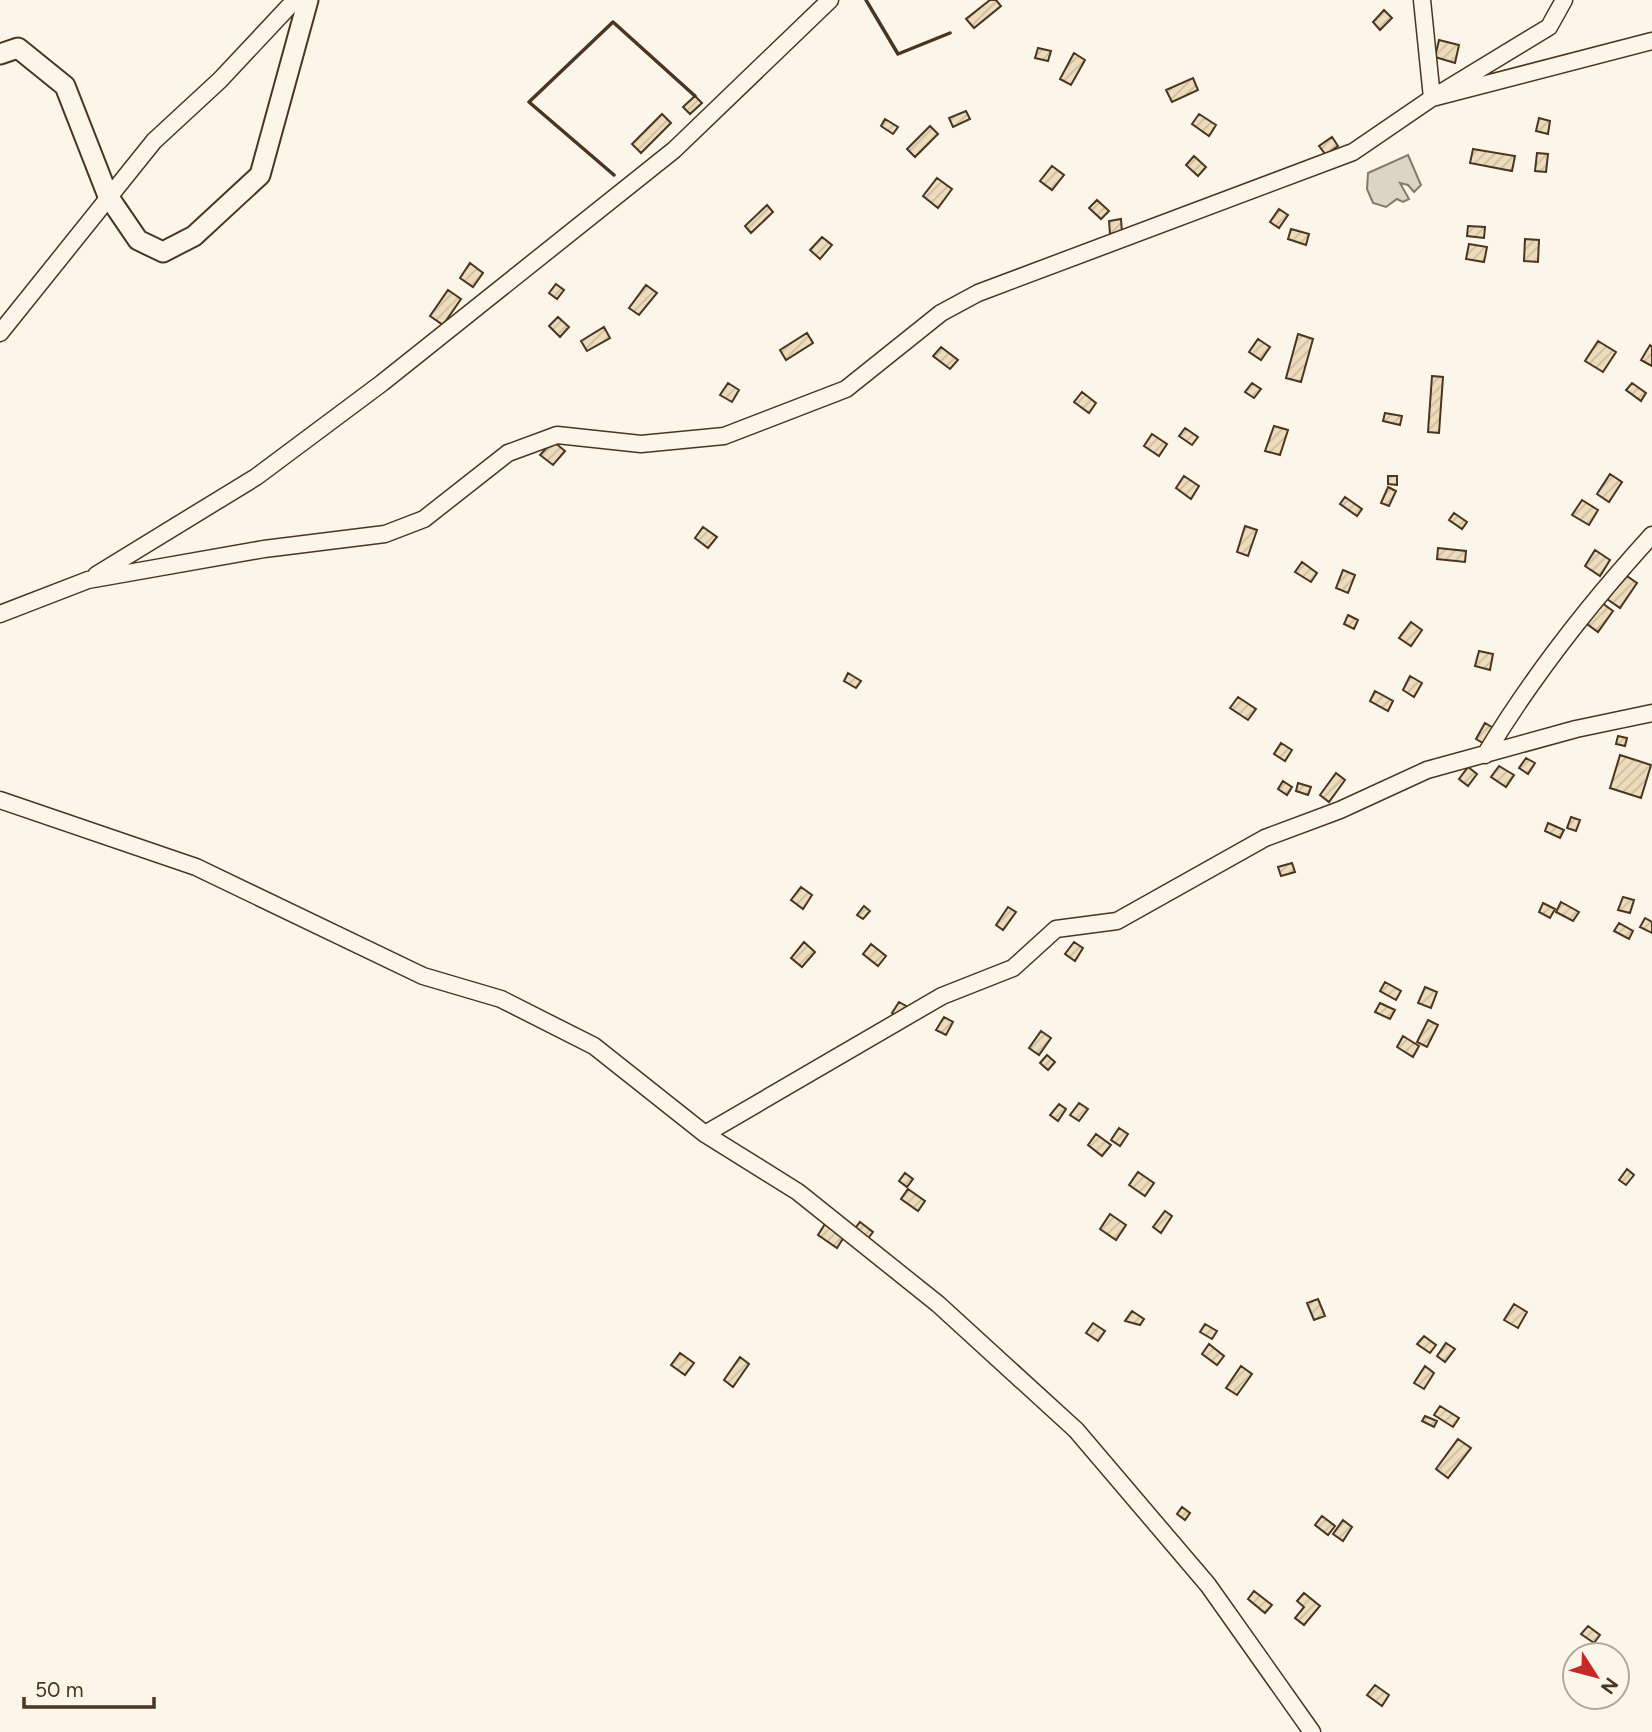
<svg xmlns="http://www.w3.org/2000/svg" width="1652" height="1732" viewBox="0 0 1652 1732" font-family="Figtree,sans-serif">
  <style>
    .water { fill: #dcd4c6; stroke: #887966; stroke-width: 2 }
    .building { fill: url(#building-hatch); stroke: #4a3520; stroke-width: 2 }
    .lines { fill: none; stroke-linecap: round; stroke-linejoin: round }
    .minor-casing { stroke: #4a3520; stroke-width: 19 }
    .tertiary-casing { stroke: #4a3520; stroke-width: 23 }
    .minor { stroke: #fbf6e9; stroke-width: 16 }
    .tertiary { stroke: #fbf6e9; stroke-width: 19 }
    .wall { stroke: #4a3520; stroke-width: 3.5 }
  </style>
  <defs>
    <pattern id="building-hatch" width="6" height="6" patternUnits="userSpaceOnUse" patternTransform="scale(1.75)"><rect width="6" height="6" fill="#ecdcbc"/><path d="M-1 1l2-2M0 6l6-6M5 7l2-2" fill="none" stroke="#ccbda1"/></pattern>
  </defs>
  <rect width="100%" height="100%" fill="#fbf6e9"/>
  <!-- water -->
  <path class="water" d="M1408,155L1421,185L1414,192L1408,185L1400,183L1409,199L1403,202L1397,199L1386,207L1373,203L1367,189L1368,173Z"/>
  <!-- building -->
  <path class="building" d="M990,0H996L1001,6L974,28L966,19Z
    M1384,10L1392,18L1380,30L1373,22Z
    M1439,40L1459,45L1455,63L1435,57Z
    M1038,48L1051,51L1048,61L1035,58Z
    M1074,53L1085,60L1071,85L1060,79Z
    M1193,78L1198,90L1172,102L1166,90Z
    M695,96L702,103L690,114L683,107Z
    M966,111L970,119L953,127L949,118Z
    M662,114L671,123L641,153L632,144Z
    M1199,114L1216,125L1209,136L1192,124Z
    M1539,118L1550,121L1548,134L1536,131Z
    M885,119L898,127L893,134L881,126Z
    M930,126L938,134L915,157L907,149Z
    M1332,137L1338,146L1326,155L1319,146Z
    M1473,149L1515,156L1512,171L1470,163Z
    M1537,153L1548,154L1546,172L1535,171Z
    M1194,156L1206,167L1198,176L1186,165Z
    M1052,166L1064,175L1052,190L1040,181Z
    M937,178L952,189L938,208L923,196Z
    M1097,200L1109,211L1101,219L1089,208Z
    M767,205L773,212L751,233L745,226Z
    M1279,209L1288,215L1279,228L1270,222Z
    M1121,219L1122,233L1110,234L1109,221Z
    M1468,226L1485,227L1484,238L1467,236Z
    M1291,229L1309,234L1306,245L1288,239Z
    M822,237L832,245L820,259L810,250Z
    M1525,239L1539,240L1538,262L1524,261Z
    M1469,244L1487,247L1484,262L1466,259Z
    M470,263L483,273L473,287L460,278Z
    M556,284L564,290L557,299L549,293Z
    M646,285L657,293L639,315L629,308Z
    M448,290L461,299L443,325L430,316Z
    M558,317L569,327L560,337L549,326Z
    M604,327L610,338L587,351L581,341Z
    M807,333L813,343L786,360L780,350Z
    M1298,334L1313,339L1301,382L1286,378Z
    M1258,339L1270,347L1261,360L1249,352Z
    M1598,341L1616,352L1603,372L1585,361Z
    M1650,345L1652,347V366L1641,360Z
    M941,347L958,360L950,369L933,356Z
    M1432,376L1443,377L1439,433L1428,432Z
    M728,383L739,390L732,402L720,395Z
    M1252,383L1261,389L1254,398L1245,392Z
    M1632,383L1646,393L1641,401L1626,390Z
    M1082,392L1096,403L1089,413L1074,402Z
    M1385,413L1402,416L1400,425L1383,421Z
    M1274,426L1288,430L1280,455L1265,451Z
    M1185,428L1198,437L1192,445L1179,436Z
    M1152,434L1167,444L1159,456L1144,446Z
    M553,441L565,451L553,465L540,455Z
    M1610,474L1622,482L1609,502L1597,494Z
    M1184,476L1199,486L1191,499L1176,488Z
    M1388,476H1397V485L1388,484Z
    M1388,487L1396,491L1389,506L1381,503Z
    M1345,497L1362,509L1357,516L1340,504Z
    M1582,500L1598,510L1589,525L1572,515Z
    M1454,513L1467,522L1462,529L1449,520Z
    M1245,526L1257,530L1248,556L1237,552Z
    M703,527L717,537L708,548L695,538Z
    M1438,548L1466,551L1465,562L1437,559Z
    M1595,550L1610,560L1600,576L1585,566Z
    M1302,562L1317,573L1311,582L1295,572Z
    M1343,570L1355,575L1348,593L1336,588Z
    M1624,574L1637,583L1620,608L1607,599Z
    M1602,603L1613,611L1598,632L1587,624Z
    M1348,615L1358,620L1354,629L1344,624Z
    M1411,622L1422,630L1411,646L1399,638Z
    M1479,651L1493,654L1490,670L1475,666Z
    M848,673L861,681L856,688L844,681Z
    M1410,676L1422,683L1414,697L1403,690Z
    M1375,691L1393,701L1388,711L1370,701Z
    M1238,697L1256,709L1248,720L1230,708Z
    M1485,723L1497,730L1488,746L1476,739Z
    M1618,736L1627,738L1625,746L1616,744Z
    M1281,743L1292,750L1285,761L1274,754Z
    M1620,755L1651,765L1641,798L1610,788Z
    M1526,758L1535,763L1528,774L1519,768Z
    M1499,766L1514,775L1506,787L1491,777Z
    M1468,767L1477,774L1468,786L1459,779Z
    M1336,773L1345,780L1329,802L1320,795Z
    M1283,781L1292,787L1287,795L1278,789Z
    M1298,783L1311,787L1308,795L1296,791Z
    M1571,817L1580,820L1576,831L1567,828Z
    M1548,823L1564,830L1560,838L1545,831Z
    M1292,863L1295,872L1281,876L1278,867Z
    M801,887L812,895L803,909L791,900Z
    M1623,897L1634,900L1630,913L1618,910Z
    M1561,902L1579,912L1573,921L1556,912Z
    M1543,903L1555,909L1550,918L1539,912Z
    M864,906L870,911L863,919L857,915Z
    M1008,907L1016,912L1003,930L996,925Z
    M1645,918L1652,922V933L1640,927Z
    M1619,923L1633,931L1629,939L1614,931Z
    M804,942L815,952L802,967L791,958Z
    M1074,942L1083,948L1075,961L1065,954Z
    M871,944L886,956L878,966L863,954Z
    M1385,982L1401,991L1396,1000L1380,991Z
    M1425,987L1437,992L1431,1008L1418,1003Z
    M899,1002L908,1007L901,1018L892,1013Z
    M1380,1003L1395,1010L1390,1019L1375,1012Z
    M944,1017L953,1022L946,1035L936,1030Z
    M1428,1020L1438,1025L1427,1047L1417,1042Z
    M1041,1031L1051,1038L1039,1055L1029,1048Z
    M1403,1036L1419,1046L1413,1057L1397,1047Z
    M1047,1055L1055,1062L1048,1070L1040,1063Z
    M1079,1103L1088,1109L1079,1121L1070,1115Z
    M1059,1104L1066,1109L1058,1121L1050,1115Z
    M1119,1128L1128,1134L1120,1146L1111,1140Z
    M1096,1134L1111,1145L1102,1156L1088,1145Z
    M1627,1169L1634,1175L1626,1185L1619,1180Z
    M1138,1172L1154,1183L1145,1196L1129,1185Z
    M905,1173L913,1179L907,1187L899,1181Z
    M908,1189L925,1201L918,1211L901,1199Z
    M1165,1211L1172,1216L1161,1233L1153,1227Z
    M1110,1214L1126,1225L1116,1240L1100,1229Z
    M860,1222L873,1232L866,1241L853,1231Z
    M825,1224L844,1237L837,1248L818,1235Z
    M1318,1299L1325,1316L1314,1320L1307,1303Z
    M1514,1304L1527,1312L1518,1328L1504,1320Z
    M1132,1311L1144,1319L1140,1325L1125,1321Z
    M1093,1323L1105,1331L1098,1341L1086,1333Z
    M1205,1324L1217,1331L1212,1339L1200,1332Z
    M1424,1336L1436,1345L1430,1353L1417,1344Z
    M1446,1343L1455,1349L1445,1362L1437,1356Z
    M1209,1344L1224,1356L1217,1365L1202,1354Z
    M680,1353L694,1363L685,1375L671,1365Z
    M740,1357L749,1364L733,1387L724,1380Z
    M1241,1366L1252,1374L1237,1395L1226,1388Z
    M1425,1366L1434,1373L1424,1389L1414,1383Z
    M1440,1406L1459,1418L1453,1427L1434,1415Z
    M1425,1416L1437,1421L1434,1427L1422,1421Z
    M1458,1439L1471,1448L1448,1478L1436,1469Z
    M1182,1507L1190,1513L1185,1520L1177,1514Z
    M1322,1516L1335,1526L1328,1535L1315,1525Z
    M1343,1520L1352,1527L1343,1541L1333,1534Z
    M1254,1591L1272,1605L1265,1613L1248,1599Z
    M1304,1593L1320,1606L1304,1625L1295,1618L1304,1607L1297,1601Z
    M1588,1626L1600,1635L1594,1643L1581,1634Z
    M1375,1685L1389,1695L1382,1706L1367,1695Z"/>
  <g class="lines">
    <defs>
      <path id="minor" d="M1422,0L1432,98L1549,27L1564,0
        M0,333L154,141L220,80L295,0
        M96,575L256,477L382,383L674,150L830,0
        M0,614L88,580L264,549L385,534L424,519L508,453L557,435L641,444L724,436L846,389L941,313L978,293L1353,152L1432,98L1652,41
        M1485,755C1532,677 1591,602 1652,535
        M0,800L196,867L423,976L501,999L594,1046L705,1134L798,1192L938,1304L1076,1430L1208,1585L1312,1732
        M705,1134L942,996L1013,968L1056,929L1117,921L1265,838L1340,810L1427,770L1576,729L1652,713"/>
      <path id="tertiary" d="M0,54L18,48L65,86L108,196L138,240L163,252L194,236L260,175L308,0"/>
    </defs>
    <!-- minor casing -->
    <use href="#minor" class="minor-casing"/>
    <!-- tertiary casing -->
    <use href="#tertiary" class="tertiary-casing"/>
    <!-- minor -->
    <use href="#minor" class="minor"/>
    <!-- tertiary -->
    <use href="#tertiary" class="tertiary"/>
    <!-- wall -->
    <path class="wall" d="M866,0L898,54L950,33
      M614,175L529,102L613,22L695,96"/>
  </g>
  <!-- north arrow -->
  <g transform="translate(1596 1676) rotate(126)"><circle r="33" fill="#fbf6e9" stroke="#b4a999" stroke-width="2"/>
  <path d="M0-5L12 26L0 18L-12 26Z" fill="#c62828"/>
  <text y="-10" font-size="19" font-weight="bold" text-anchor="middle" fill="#4a3520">N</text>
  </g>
  <!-- scale -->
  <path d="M24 1697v10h130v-10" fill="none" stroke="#4a3520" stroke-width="3.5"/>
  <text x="35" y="1697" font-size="21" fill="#4a3520" stroke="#fbf6e9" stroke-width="5" paint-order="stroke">50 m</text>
</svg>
